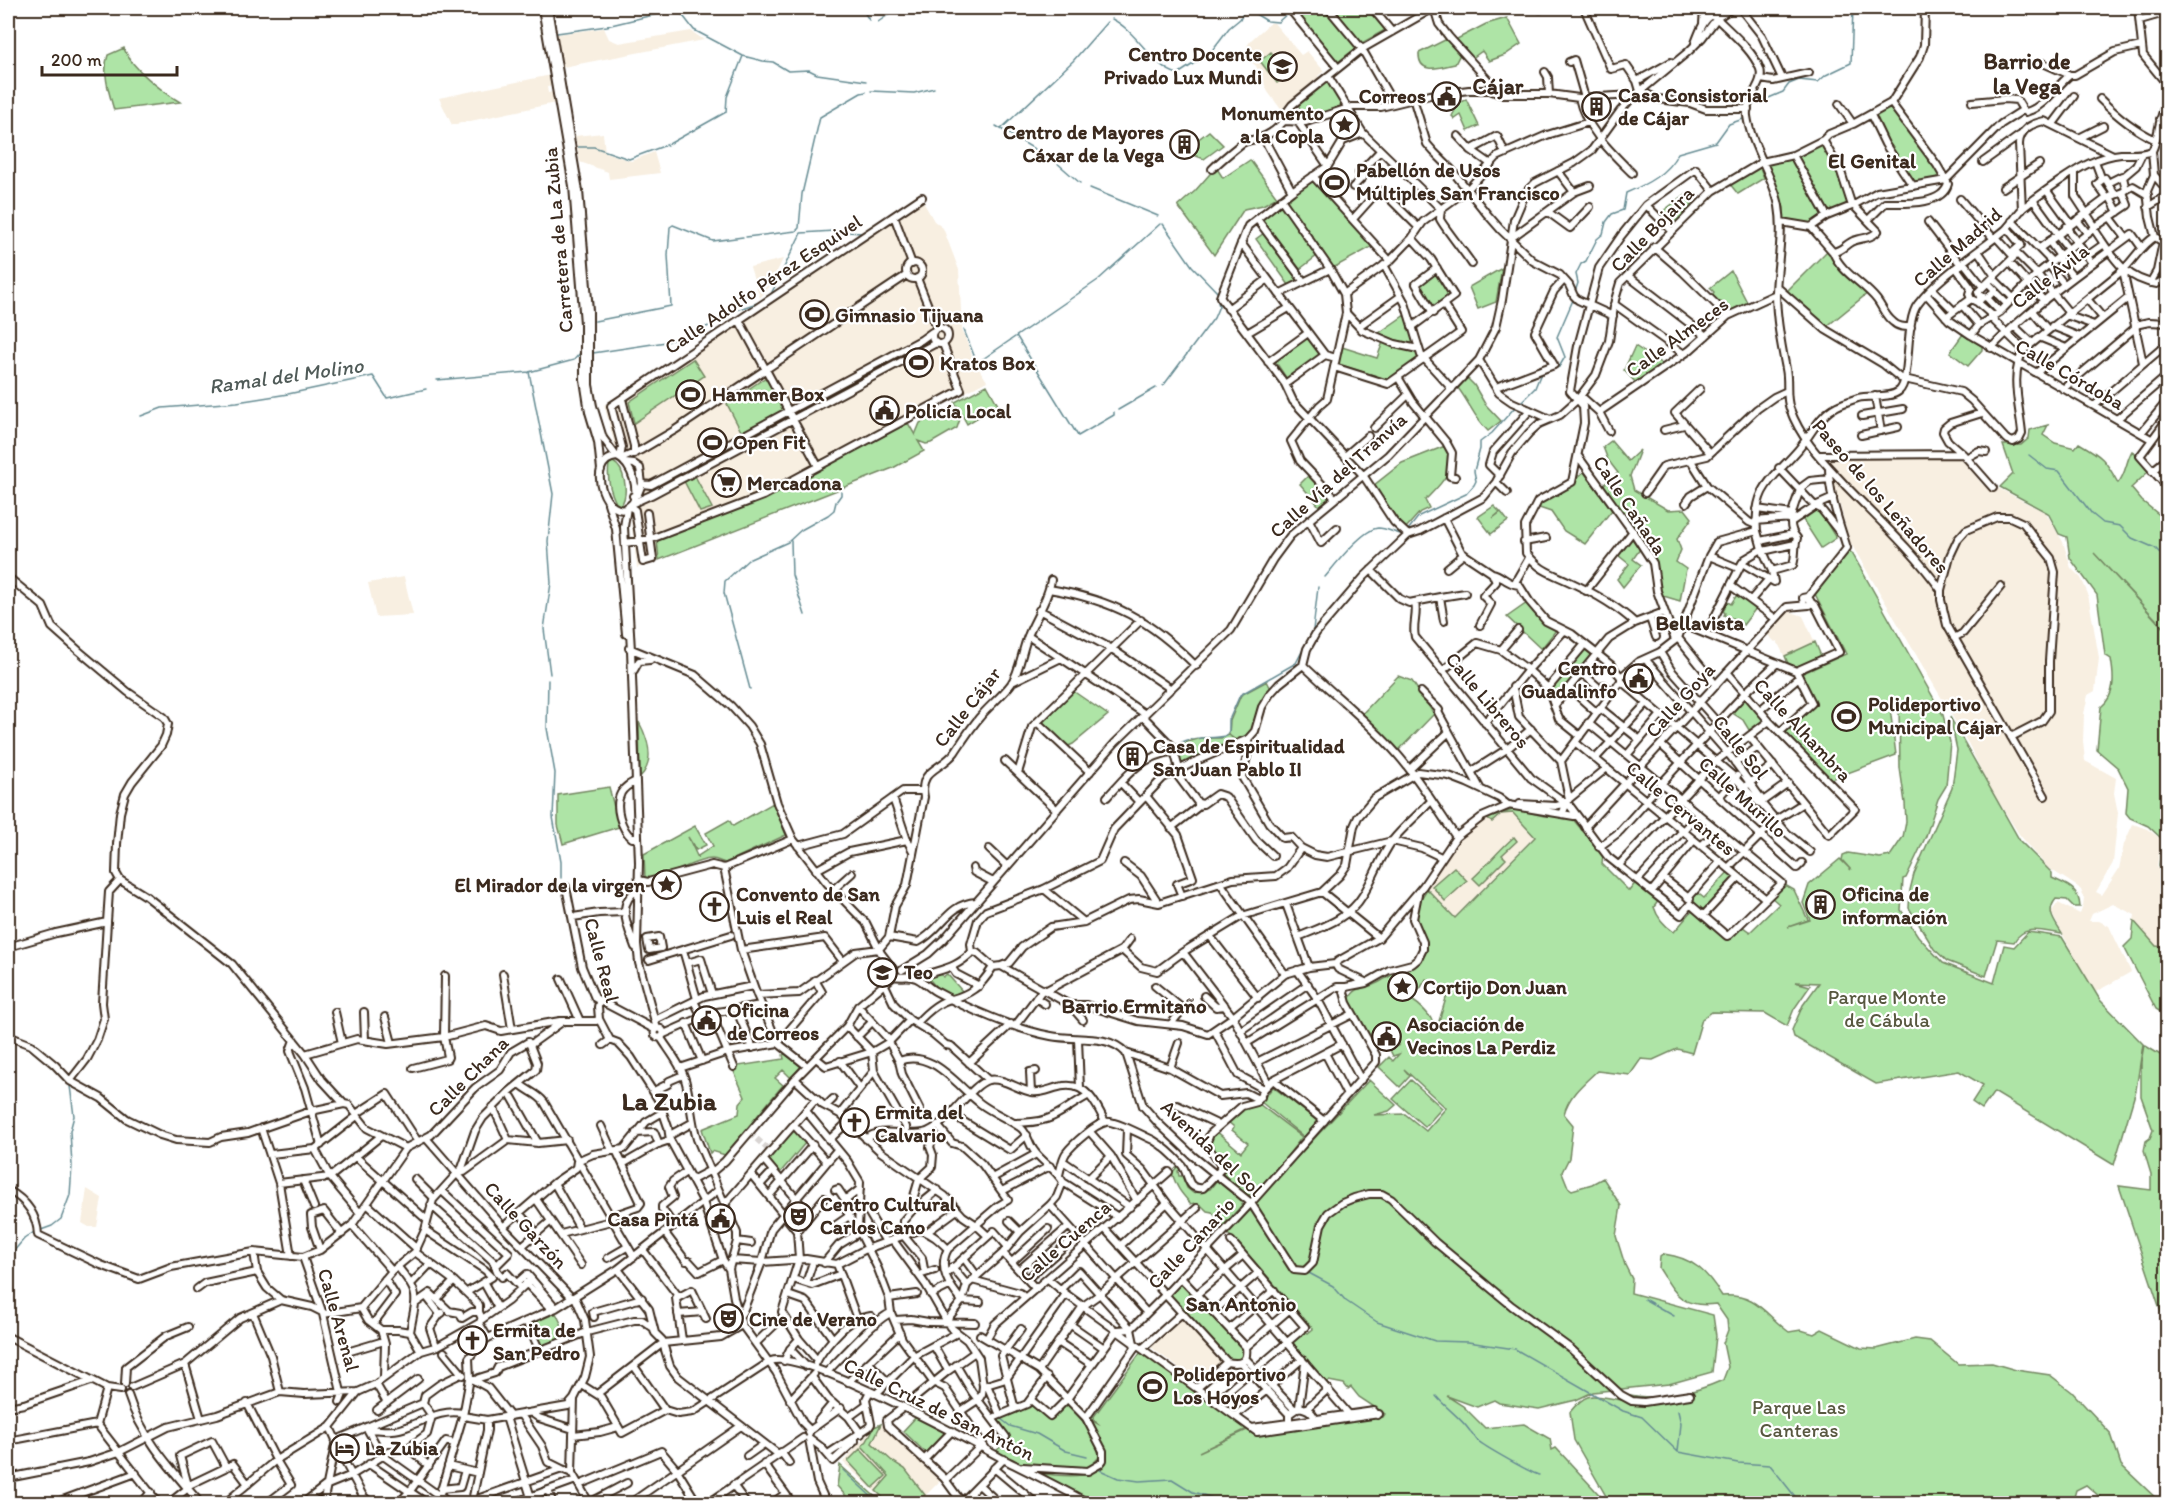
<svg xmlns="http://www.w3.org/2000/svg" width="2175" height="1511" viewBox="0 0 2175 1511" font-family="Itim,sans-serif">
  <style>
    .built { fill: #f8efe1 }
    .green { fill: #aee4a6; stroke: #748762; stroke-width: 1.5; fill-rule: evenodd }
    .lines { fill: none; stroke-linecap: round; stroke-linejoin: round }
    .stream { stroke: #668c93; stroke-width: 1.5 }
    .minor-tunnel { stroke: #d8d4d2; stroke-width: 6; stroke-dasharray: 6 3; stroke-linecap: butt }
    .minor-casing { stroke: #3b2a1e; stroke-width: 10 }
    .minor { stroke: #fff; stroke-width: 6 }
    .labels { text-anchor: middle; stroke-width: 4.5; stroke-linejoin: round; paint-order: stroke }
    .poi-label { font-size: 20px; font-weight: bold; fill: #3b2a1e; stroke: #fff; text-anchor: start }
    .street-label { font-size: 20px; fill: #3b2a1e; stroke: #fff }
    .park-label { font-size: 20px; fill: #585840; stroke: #fff }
    .neighbourhood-label { font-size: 21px; font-weight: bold; fill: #3b2a1e; stroke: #fff }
    .water-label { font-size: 21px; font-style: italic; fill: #505b58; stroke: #fff }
    .quarter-label { font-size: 22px; font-weight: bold; fill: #3b2a1e; stroke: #fff }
    .district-label { font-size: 26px; font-weight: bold; fill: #3b2a1e; stroke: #fff }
  </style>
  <rect width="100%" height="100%" fill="#fff"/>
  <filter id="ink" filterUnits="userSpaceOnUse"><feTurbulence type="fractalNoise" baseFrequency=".0167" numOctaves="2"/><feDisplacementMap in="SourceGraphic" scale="12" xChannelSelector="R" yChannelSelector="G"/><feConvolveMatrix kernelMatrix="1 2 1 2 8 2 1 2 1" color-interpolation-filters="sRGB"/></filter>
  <g filter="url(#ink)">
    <!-- built -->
    <path class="built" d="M1270,23H1274L1301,55L1307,51L1324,71L1318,76L1320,79L1283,108H1280L1268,92L1256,66L1247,58V46L1251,40Z
      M604,28L609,39L619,43L691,31L704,40L563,67L557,34Z
      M551,75L553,86L547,87L548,93L553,92L555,103L452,125L439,98Z
      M603,133L605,152L631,161L654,152L660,173L609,179L608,172L580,162L575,136Z
      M921,198L934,221L943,228L959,270L962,330L975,363L987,381L764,498L657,540L659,560L637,568L631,520L634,519L644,483L640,464L623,458L620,445L615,446L604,405Z
      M783,259L770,286L760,298L750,267Z
      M1823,456H1959L1983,485L2000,489L2046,513L2063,542L2071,568L2081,578L2088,594L2099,658L2095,691L2088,695L2084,714L2083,741L2085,761L2116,778L2114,793L2118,813L2113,863L2096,892L2102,895L2119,869L2124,844L2133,824L2147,829L2161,839L2157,866L2168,884L2166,906L2168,910L2167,946H2156L2134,921L2135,915L2113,904L2092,914L2089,921H2099L2109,926L2131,972L2094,993L2051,912L2058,903L2080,914L2083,906L2084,898L2081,890L2078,887L2047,867L2019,834L1988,785L1969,745L1850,542L1833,480L1835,466Z
      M404,577L413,615L376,617L368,583Z
      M1786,610L1803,616L1821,656L1789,666L1777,641L1775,642L1766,633Z
      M1511,810L1534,837L1455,917L1427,888L1448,853L1470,830L1500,812Z
      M87,1189L102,1198L97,1227H89L82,1223Z
      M1180,1317L1221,1359L1222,1363L1199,1383L1148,1345Z
      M881,1424L941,1480L918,1503H887L843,1462L874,1427Z"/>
    <!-- green -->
    <path class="green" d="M1302,8H1325L1357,47L1338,62L1296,12Z
      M1333,8H1367L1385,30L1362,43Z
      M1507,18L1521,44L1505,55L1489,61L1482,51L1471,59L1455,40L1486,24Z
      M1447,39L1460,54L1455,64C1441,67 1418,76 1419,53Z
      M124,48C130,67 163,92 180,102L114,110C109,93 102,72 108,55Z
      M1271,52L1289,74L1277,83L1260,61Z
      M1328,81L1342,106L1305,119L1298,104Z
      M1466,99L1479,126L1468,131L1461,115L1455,119L1452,116L1459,103Z
      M1890,107L1943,178L1913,183L1886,141L1873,115Z
      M1209,131L1223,145L1204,159L1183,151Z
      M1821,143L1835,163L1850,204L1827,212L1796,156Z
      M1792,159L1823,216L1810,225L1784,219V208L1768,165L1769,163Z
      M1250,160L1277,197L1263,205L1244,209L1214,255L1178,206L1195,191L1216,167L1223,178Z
      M1759,165L1764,178L1738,194L1729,183Z
      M1312,180L1373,246L1335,267L1331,266L1285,200Z
      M1686,194L1695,206L1672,227L1659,214Z
      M1281,204L1318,255L1300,269L1262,219Z
      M1264,233L1299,281L1289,285L1256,239Z
      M1828,250L1855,283L1869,292L1826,327L1786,292Z
      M1502,268L1496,302L1478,309L1469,287Z
      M1731,271L1748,304L1730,313L1712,295L1714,292L1710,288Z
      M1437,272L1451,295L1432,308L1418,284Z
      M1405,315L1414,344L1396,340L1379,333Z
      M1963,334L1982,346V350L1968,366L1950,352Z
      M1306,336L1321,354L1287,379L1275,361Z
      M1383,342L1416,352L1419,358L1388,380L1338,364L1342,347L1377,358Z
      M1635,346L1665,366L1637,384L1624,370Z
      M693,359L704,376L634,423L629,402Z
      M766,377L784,410L742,433L727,404Z
      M1466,377L1474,385L1485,404L1501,421L1488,431C1475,419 1469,402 1458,388Z
      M987,385L998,405L967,424L955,402Z
      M944,410C952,408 957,412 960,419L957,428L931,443L926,444L918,441L924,451L893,468L659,560L657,540L764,498L908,423L915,435L920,423Z
      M2048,425L2043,435L2055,443L2075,448L2079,443C2103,457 2105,459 2118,483C2126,474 2126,461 2132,451L2137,454V457L2149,471L2131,488L2142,501L2167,521V631L2094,553L2167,632V880L2159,866L2162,839L2148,826L2130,818L2126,813L2128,788L2118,768L2097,750L2101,707C2116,695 2114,676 2111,659L2105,655L2097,595L2070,558L2067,537L2059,534L2048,513L2000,487L2013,474L2003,445H2021L2029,438L2030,430Z
      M1611,441L1628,461L1640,450L1630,476L1634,490L1668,510L1685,509L1692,518L1677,539L1681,550L1676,562L1686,569L1680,601L1660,595L1658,576L1651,552L1602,486L1618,473L1608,460L1603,447Z
      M1445,446C1457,471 1442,483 1425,500L1429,508L1420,512L1405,529L1373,486L1402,463Z
      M613,462C625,468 629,494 621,505L616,503C610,491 607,477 609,464Z
      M1584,472L1612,510L1585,544L1564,531L1551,512L1536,507L1541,501Z
      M1309,475L1330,497L1319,506L1300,484Z
      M695,476L712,508L700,512L684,481Z
      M1494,506L1500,512L1493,518L1501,512L1508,521L1491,534L1478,517Z
      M1818,509L1836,538L1821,548L1803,520Z
      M1631,537L1640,549L1633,559L1641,565L1623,587L1617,579L1629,564L1618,555Z
      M1848,551L1852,553L1943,715L1950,742L1946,786L1938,799L1926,836L1906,878L1903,879L1901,910L1918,936L1943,963L1994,983L2004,945L2014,947L2028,932L2062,937L2100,1000L2143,1044L2136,1090L2114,1165L1994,1092L1982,1109L1972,1102L1983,1085L1959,1071L1876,1084L1794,1037L1792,1030L1803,1005L1819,983L1795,982L1810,986L1794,1009L1787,1026L1765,1013L1712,1012L1702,1019L1692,1053L1677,1049L1653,1060L1641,1059L1630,1075L1597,1071C1583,1084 1569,1095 1564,1114L1573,1125L1569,1158L1562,1172L1568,1187L1572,1190L1592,1184L1603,1178L1621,1206L1616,1236L1625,1265L1632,1279L1631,1293L1713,1315L1716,1336L1712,1372L1669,1384L1593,1392L1576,1400L1539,1409L1499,1403L1494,1400L1477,1407L1447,1396L1463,1406L1485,1428L1524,1424L1550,1439L1552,1450L1556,1448L1607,1503L1091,1504L1040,1474C1067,1475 1085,1481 1106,1463L1105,1447L1091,1420L1100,1425L1092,1419L1141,1352L1247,1429L1199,1452L1247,1430L1254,1435L1383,1417L1385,1414L1359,1397L1351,1387L1348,1389L1344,1384L1329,1381L1327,1383L1292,1342L1305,1331L1308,1333L1313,1329L1235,1239L1226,1233L1369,1080L1396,1105L1389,1111L1374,1115L1405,1114L1426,1131L1446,1108L1404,1069L1410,1076L1400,1087L1379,1067L1389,1057L1393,1061L1399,1054L1393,1056L1390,1050L1399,1045L1396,1040L1392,1042L1386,1030L1371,1038L1351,1004L1350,998C1354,988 1364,988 1373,985C1379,983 1384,979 1390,976C1401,971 1414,971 1422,960C1433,943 1415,928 1417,910C1418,903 1423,895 1427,889L1455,918L1535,837L1513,813L1501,814L1492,822L1487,819L1515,809L1544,816L1571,817L1603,855L1602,864L1629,891L1636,882L1659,900L1654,907C1657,917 1665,926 1674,932L1692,911L1727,939L1743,927L1750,932L1779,904L1771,897L1783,884L1794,890L1808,920L1788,927L1810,920L1803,903L1809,885L1840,859L1851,870L1842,860L1843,855L1848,853L1880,858L1890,856L1903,837L1906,822L1905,803L1900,768L1899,706L1897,710L1890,708L1896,755L1829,780L1784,734L1814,706L1801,674L1846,654L1815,594ZM1426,979L1447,995L1436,1031C1433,1015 1416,1000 1401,995L1410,986L1412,991L1420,989Z
      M1738,593L1757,607L1743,625L1739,621L1724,615L1725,613L1723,611L1725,608L1721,606L1724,600L1731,604Z
      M1527,603L1533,611L1557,629L1541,649L1507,617Z
      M1815,642L1821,656L1795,668L1789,666L1785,656Z
      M1586,647L1594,654L1555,700L1550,689Z
      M1398,676L1412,681L1434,714L1398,751L1361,715Z
      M1267,681L1271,689L1251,733L1237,741L1229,735L1237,742L1180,766L1176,749L1178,745L1201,738H1222L1229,735L1230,721L1241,695Z
      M1073,691L1108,715L1073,744L1066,747L1041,722Z
      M1744,696L1764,719L1749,730L1743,720L1731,712Z
      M1950,717L2020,841L2052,873V878C2067,885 2079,888 2080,907H2074L2067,900L2056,899C2045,912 2055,922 2062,934C2045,932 2024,923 2014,942L1997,940L1986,976L1947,961L1934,949L1909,908L1910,890L1914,874L1952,788L1957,750Z
      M639,722C648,739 656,761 640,777Z
      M609,787L619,827L563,844L558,825V795Z
      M773,803L786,835L725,863C721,862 716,859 712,859C693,859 667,880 645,878L644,854L695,826L706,845L696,850L688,837L698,858V856L713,846L706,833L729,820L733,826Z
      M1514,837L1517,841L1502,855L1506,859L1480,885L1473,878C1487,865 1499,850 1514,837Z
      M1454,867L1467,881L1445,901L1432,886Z
      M1729,871L1735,877L1703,911L1694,904L1691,897L1695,891L1704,898Z
      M2134,921L2156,946L2167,947V1016L2156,1009L2124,947L2132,939Z
      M939,971L943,977L947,974L963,992L955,997L935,989L936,987L930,980L927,982L924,977Z
      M2144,1045L2167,1059V1330L2119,1186L2151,1190V1174L2144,1151L2146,1141L2150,1138L2153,1130L2141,1096V1062Z
      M785,1054L801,1066L791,1078L783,1070L775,1078L783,1085L725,1155L712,1151L710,1153L702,1129L739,1114L740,1103L745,1097L732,1067L784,1059L783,1055Z
      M1411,1080L1442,1108L1425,1127L1393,1099Z
      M1273,1087L1318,1121L1304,1137L1261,1102Z
      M1259,1104L1302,1137L1279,1167L1251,1195H1245L1222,1173V1163L1208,1144L1216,1131L1241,1152L1248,1143L1232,1130L1234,1127L1227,1121L1242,1108Z
      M794,1129L806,1142L779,1174L768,1160Z
      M1178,1166L1181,1170L1178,1171L1179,1176H1182L1187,1188L1193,1193L1210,1189L1217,1180L1242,1200V1205L1223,1226L1212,1212L1207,1211L1202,1206L1199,1207L1194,1203L1191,1204C1180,1192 1177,1188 1172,1173Z
      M1664,1254C1694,1258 1707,1272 1722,1296C1758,1294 1764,1314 1789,1332L1801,1330L1814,1334L1822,1329L1861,1348L1876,1349L1915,1339L1930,1341L1958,1364L1992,1363L2016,1370L2050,1375L2072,1392L2111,1434L2121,1465L2161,1503H2107L2086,1485L2076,1490L2072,1504L1610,1503L1574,1440L1570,1412C1589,1388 1595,1397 1622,1400L1626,1394C1657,1402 1694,1393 1723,1380L1728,1367L1723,1343L1728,1330L1727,1320L1716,1304C1681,1308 1676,1295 1659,1268L1660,1257Z
      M1180,1282L1242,1346C1247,1357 1239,1366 1229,1359L1167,1295Z
      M556,1313L568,1338L541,1348L531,1324Z
      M1067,1403C1081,1419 1097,1435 1099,1457L1090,1467L1021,1465L995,1452L1010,1438L998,1420L1031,1405L1050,1419Z
      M917,1416L947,1432L927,1454L903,1431Z
      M881,1424L872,1443L892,1461L905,1469L925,1495L918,1503H889L876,1491L889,1476L862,1446L867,1441L874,1427Z
      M860,1449L886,1476L873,1488L848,1461Z
      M840,1465L882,1503H852L837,1486Z"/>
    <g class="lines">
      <!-- stream -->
      <path class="stream" d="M677,8L694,30L743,56L763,61L773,62L788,71L809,70L817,74L866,81
        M863,10L869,20
        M1112,19C1137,31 1154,69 1178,74L1210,53L1229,28L1240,19L1243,12L1249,10L1267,21L1278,22L1289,12
        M878,22L898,8
        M557,33L607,26L678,9L697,8
        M871,91L914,93L934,88
        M1752,105L1783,92L1789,84L1799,80L1818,82L1826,75L1851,63L1853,8
        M996,126L1056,162L1080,183
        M1002,128L1073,61L1107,22
        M578,147H594L629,159L669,144L726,112L727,97L743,56
        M1090,188L1158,216
        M1163,224L1192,266L1218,293L1222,283
        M746,237L796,231L799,228L802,194L820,117L861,93L866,92
        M1235,251L1246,224L1261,210
        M1575,292L1578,283L1576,274L1581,264L1586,261L1597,239L1603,234L1606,222L1612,214L1623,210L1626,193C1647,184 1667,174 1678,153L1716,142L1729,124L1746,118
        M771,294L801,233L834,231L861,233
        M580,309V352
        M595,321L671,306L668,255L670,227L673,225L713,241L743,237
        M964,330L977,363L1098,280L1160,224
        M1017,337L1078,436L1114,415V412
        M593,353L666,342L709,326L733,311L760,302
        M529,372L553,494L548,541L551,583L544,629L550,674
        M437,380L529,372L574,360L580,353
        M1163,386L1214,318L1219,306L1217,298
        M1521,402L1535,388L1541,373L1559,367L1565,357L1557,337L1573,300
        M1118,410L1156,388
        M141,416L162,408L237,402L288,394L373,376L387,398L426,389
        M2029,455L2047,469L2059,471L2092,514L2103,523L2120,526L2132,538L2155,548L2168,561
        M1408,530L1419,516L1466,494L1474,485L1476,481L1474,471L1480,449V442L1492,433L1516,406
        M791,541L792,575L805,615
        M1325,577C1335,565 1363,529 1378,528C1386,528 1394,533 1401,534
        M1313,630L1318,587
        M548,680L547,728L555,773L553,817L561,862V878
        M750,689L724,593L725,581L748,560L788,542L801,530L828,515L834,510L836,502L841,495V490
        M1175,747C1189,734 1210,740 1226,736L1229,731V720L1240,695L1296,663L1312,632
        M562,888L566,901
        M33,1209L38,1216L39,1223
        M41,1230L52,1226L61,1219L70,1195L72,1166L70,1131L74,1116L70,1086
        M68,1246L80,1252
        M8,1258L24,1239L34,1232
        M1307,1272L1333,1286L1346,1301L1377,1322L1435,1341L1468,1342L1515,1349L1623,1411L1642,1417L1678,1452L1738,1463L1770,1465L1801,1504
        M1644,1299L1674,1316
        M1436,1396C1447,1409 1460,1417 1470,1431
        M1678,1411L1681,1424L1678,1451
        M1001,1419L1010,1426L1037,1434L1066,1451L1087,1456
        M1471,1432C1472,1433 1476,1439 1477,1440C1483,1446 1533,1474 1539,1475
        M843,1470L879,1504
        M1100,1470L1118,1478L1139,1481L1172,1479L1193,1492L1233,1504"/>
      <!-- minor-tunnel -->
      <path class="minor-tunnel" d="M750,1133L771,1152"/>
      <defs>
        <path id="minor" d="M542,8L573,186L584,323V380L589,412L598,442L601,470
          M548,8L579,191L589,311V385L593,406L603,438L617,457
          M1298,8L1292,12L1338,68
          M1328,8L1362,49L1393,103
          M1372,8L1392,32
          M1540,8V9L1543,8
          M1584,8L1611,69L1626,65L1637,81L1640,91
          M1707,8C1722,26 1751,46 1760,69C1765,84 1745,98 1747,116C1751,146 1774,178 1779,206C1784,234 1777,264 1776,292C1776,318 1781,344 1786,369C1789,382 1785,396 1790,409C1801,440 1824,462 1846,486C1878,519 1914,552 1941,590V600L1947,625L2045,796
          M1740,8L1762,36L1781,76
          M2138,8L2143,55L2165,82
          M1435,11L1439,24L1449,37L1488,80L1494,90
          M2140,20L2168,12
          M1703,24L1704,8
          M1695,43C1699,33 1703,19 1713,15
          M1569,62L1574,60L1585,98
          M2043,63L2070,75
          M1545,72L1548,77L1549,94
          M1328,76L1363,133L1441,209C1441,211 1440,216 1440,219C1441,223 1467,256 1472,264
          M1761,79L1773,81L1809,73
          M1637,81L1671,62
          M1640,91L1658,99L1690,103L1706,109H1748
          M1413,98L1427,144L1434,152L1450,168L1487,214L1501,230L1533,261L1560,275L1569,285L1574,296L1578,300L1613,316
          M1579,98C1586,129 1611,152 1632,173
          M2100,99C2117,116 2134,130 2156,140
          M1972,102L2005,99L2017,100L2023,110L2026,112C2046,106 2055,87 2070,75H2075L2115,52L2141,46
          M2166,102L2165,82L2168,76
          M1839,104L1853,124
          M1871,115L1885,144L1913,186
          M2160,119L2168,135
          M1284,121L1306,122L1351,107H1381L1430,95L1469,90H1490L1500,94H1549L1579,98L1635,95
          M1284,121L1286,113L1292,105L1362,49L1432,9
          M1298,122L1328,166
          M2053,124L2074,96
          M1363,133L1343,141L1328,166L1292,191L1248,226L1220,297L1285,384L1293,401L1363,475L1394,522L1408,535
          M1458,136L1471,150
          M1263,137L1292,191
          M2079,138L2103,126
          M1823,140L1841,172L1852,206
          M1793,155L1827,216
          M2095,161L2102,180L2097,184L2107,198
          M1983,162L2019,136
          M1491,164L1471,150L1497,136L1505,153
          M1212,169C1221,160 1231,152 1241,144C1246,140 1254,140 1260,138C1270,135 1277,129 1284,121
          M1558,171L1574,192
          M2075,172V196L2094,225V229C2112,255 2123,279 2157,284L2162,281L2168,274
          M1313,176L1390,261
          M1946,180L2001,124L2023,110
          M2102,180L2105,178L2115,195
          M2108,183L2122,176L2123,177
          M1353,187L1363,177L1359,173L1380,151
          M2003,188L2039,164
          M2126,190L2133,186L2148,195
          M2047,191L2071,224
          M2110,197L2118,212
          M1281,199L1330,269L1344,294L1346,313L1327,399L1319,406L1291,441L1300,461L1335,498
          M1960,199L1993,238
          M2034,201L2058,234
          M1646,205L1672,231
          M2148,207L2164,197L2168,191L2154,175
          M2022,210L2019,144C2020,129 2031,124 2044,121L2113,155
          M1548,212L1570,228L1590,207
          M894,216L912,264
          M2110,217L2126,238
          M1257,219L1304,282
          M1353,219L1378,191H1382L1419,228
          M1868,220L1885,203C1904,203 1942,206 1948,184L1937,165L1891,103
          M2077,220L2088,234
          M2012,221L2052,262
          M1781,222L1811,227L1833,252C1841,251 1844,246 1851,242C1860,237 1870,240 1878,231L1853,205
          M1928,222L1961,265
          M1811,227L1827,216L1852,206L1877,192L1946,180
          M2066,227L2092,263
          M2007,228L2021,245L2014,251V257
          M2057,235L2068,249
          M1996,237L2014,257
          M1412,238L1431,259L1454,296L1412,327
          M1511,238L1574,192L1590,186
          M2049,241L2060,256
          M1241,243L1325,355
          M1654,247L1683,272L1728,316
          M2040,248L2107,198L2123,192
          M1978,251L1995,276
          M1833,252C1841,273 1864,283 1877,300C1883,308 1885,316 1893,322C1898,327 1904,327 1911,327
          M2087,256L2104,244
          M2058,258L2073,277
          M2009,262L2044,301
          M1964,263L1983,287
          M906 271a8 8 0 1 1 16 0a8 8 0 1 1-16 0Z
          M1384,265L1405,303L1421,355L1452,389
          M2049,265L2064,284
          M1957,269L1971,288L1969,294L1971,299
          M2123,270L2143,363
          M1628,276L1706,336
          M917,278L937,328
          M1993,278L2013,298
          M2150,283L2157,271L2163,242L2155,237L2150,217L2147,191L2154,175L2152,151
          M1777,287L1826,330L1883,364L1900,378L1961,392L1972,401L2006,439L2013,442L2019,439L2022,433C2020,408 2009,373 2024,350L2123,270C2134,260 2142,244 2155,237
          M1932,289L1954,311
          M1994,291L2007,304
          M1279,294L1330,269
          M1344,294L1390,261L1412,238L1423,222L1468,189L1497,157L1547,135L1589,122
          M1927,295L1949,320L1971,335L2151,439
          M1981,296L1987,298L2000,312
          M1987,298L1995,290L1988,283
          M2087,299L2103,318
          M1977,302L1993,316
          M1614,304L1684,354
          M1962,305L1979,325
          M1228,309L1268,279
          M2032,311L2048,330
          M1346,313L1362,330L1395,344L1418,349
          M1433,313L1416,284L1437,268
          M2066,315L2094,325
          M1946,317L1971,299L1977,302L1981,299L1978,292L2017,254L2037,274L2069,313
          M1990,317L2024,350
          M739,320L818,466
          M2135,325L2149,322L2168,323
          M1359,326L1401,296
          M2014,326L2032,343
          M2052,326L2080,337
          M932 336a8 8 0 1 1 16 0a8 8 0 1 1-16 0Z
          M1247,333L1289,308
          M1971,335L1979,325L2000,312L2037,274L2098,225L2128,205L2123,192L2126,190L2123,177L2136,166L2142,154
          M2039,337L2066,348
          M1991,348C2033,305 2084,270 2132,234L2142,248
          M1479,360L1499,393L1512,402L1550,419
          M1268,362L1308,333
          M1334,367L1388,384L1461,332L1444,305
          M2036,373L2128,298
          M1398,377L1413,402L1446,442L1452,453L1450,476L1455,477
          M1285,384L1325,355L1336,358
          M1496,387L1554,365L1535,332L1554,291L1563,281
          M1700,389L1675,413L1710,453
          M2063,389L2136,327
          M1581,396L1599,412L1609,431
          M1875,396L1881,431
          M622,399L634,446V454
          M2094,406L2168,343
          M1599,412L1690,350L1728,316L1776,294
          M1982,413L1950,423L1944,428L1943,432L1948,441L1963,454L1993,488
          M1862,416L1903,409
          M2168,418L2140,456L2168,488
          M2117,419L2168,375
          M1374,428L1408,395
          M1664,430L1684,425
          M2141,433L2168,400
          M1861,435L1898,427
          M1819,455L1963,454
          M1345,456L1368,436
          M1578,456L1635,535L1653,563L1657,591L1675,640
          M617,457C632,463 642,494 630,506C608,525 582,460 617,457Z
          M620,458L622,447L611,406L922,197
          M1966,458L1979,451L1986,452
          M621,459L641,450L675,430L907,275
          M1690,459L1707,486L1749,522L1756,525
          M625,463L634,464L640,468L642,484L638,494L633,496
          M1779,468L1815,506L1821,509L1840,533
          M2152,471L2168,458
          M1500,476L1489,465L1493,452L1530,410
          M1496,482L1507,493
          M642,484L651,485L921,340L932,332
          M1799,489L1810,481L1829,479
          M1645,493L1664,466L1707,456L1757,409L1774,397L1787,391
          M608,503L616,529L626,634
          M1686,503L1691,496L1707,486
          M631,504L651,495L936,343
          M629,506L635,510L643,562L653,559L647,513
          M627,507L624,527L631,650L639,862L637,944L639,963L657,1029
          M1757,509L1792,514
          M1444,518L1462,553L1492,573C1503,575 1504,583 1519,585L1529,601L1546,621L1572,634L1611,665L1621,677
          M1309,520L1321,543L1337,528
          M1756,521L1791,518
          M1791,522L1815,506L1833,498
          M1757,531L1762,549L1772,571L1774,582
          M1760,541L1793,534
          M1524,542L1546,538
          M625,543L651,539L763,496L961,390L943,344
          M1763,551L1795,544
          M1709,556L1738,568
          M1742,563L1774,582
          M1447,568L1464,554
          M1371,570L1400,599L1409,603L1440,597L1444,621
          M1772,571L1793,565C1796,556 1794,547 1797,538C1784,525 1795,505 1800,490
          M8,577L43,606L52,627L79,651L128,692L164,717L168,724L166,735L161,746L132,782L125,794L120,813L117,844L116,873L120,880L146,896L232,964L305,1054L322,1080L344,1104L349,1105L367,1128L406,1148
          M1514,584L1529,558
          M1731,586L1776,619
          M1049,589C1114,600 1150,620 1196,666
          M1941,590L1950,556L1958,539L1966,530L1997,517H2010L2023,523L2051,558L2055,572L2049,661V711L2042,721L2011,737
          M1586,591L1633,531
          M1440,597L1465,593
          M1751,600L1768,580
          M1415,602C1418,615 1412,625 1415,637L1531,778L1570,806L1608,857L1681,915L1690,904L1727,936L1729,935L1782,883L1588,723
          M1804,605L1803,598L1808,597L1847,548C1839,522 1829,495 1829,468
          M1039,610L1112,649L1171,689
          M1650,618L1656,637
          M1635,623C1616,605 1592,592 1568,581C1547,571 1542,572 1526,553L1525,526L1538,501L1572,482L1584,423L1583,406L1570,391L1578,346L1599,268L1621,236L1646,205L1696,169L1713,191
          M1480,625L1491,604L1483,596L1496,582L1492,573
          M1684,625L1796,671
          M1706,634L1742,563L1745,559L1762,549
          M1028,636L1145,714
          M1678,638L1716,685
          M1954,638L1963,633L2001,586
          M629,648L695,675L731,706L749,726L760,744L777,803L793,839L827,883L866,923L881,953L894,970
          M1501,650L1518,630
          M1660,652L1671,670L1718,723
          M1646,660L1731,757L1763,801L1762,804L1787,833L1810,852
          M1303,665C1334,695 1368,721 1397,754C1419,779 1437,809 1456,837
          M634,670L639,661L650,660
          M1442,671L1477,643L1501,650L1528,670L1548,688L1559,719L1580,736
          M1796,671L1839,652L1815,605L1811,603
          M1727,672L1769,721L1855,809L1829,835L1749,736
          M1582,673L1598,687
          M1621,681L1732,775L1759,803L1762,804
          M1012,682L1061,658
          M1604,685L1612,692
          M1513,687L1519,717L1561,761
          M1548,688L1585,644
          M1569,688L1596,712
          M1421,692L1439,710L1438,712L1480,788
          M1554,706L1609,639L1635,623L1664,612
          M1600,708L1640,740
          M1760,710L1799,677
          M1143,716L1173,747L1179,769
          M1037,722L1090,772
          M1485,723L1528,670L1564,631
          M1780,732L1812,703L1796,671
          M1248,739L1249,748L1242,777L1269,823L1283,838L1291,837L1301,848L1315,855L1327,857L1392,841L1422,848L1441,857
          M1576,743L1766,899
          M1661,745L1797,868L1802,863
          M1627,755L1660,716
          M1595,759L1646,704
          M1005,761L1057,810
          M1735,763L1758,747
          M1410,769L1449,732
          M1174,771L1198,803L1203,804L1217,794L1226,797L1256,840L1273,856
          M1471,772L1507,749L1531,729
          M1018,773L1032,727L1141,620
          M636,781C630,784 624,787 621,793C614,806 621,829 632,838H638
          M1121,783L1139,802
          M1747,785L1773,765
          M1146,796L1178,835L1193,878L1177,884L1182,896
          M1107,797C1130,772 1139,758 1174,751
          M1719,797L1737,776
          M893,798L907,840L913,851
          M1569,799L1607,768
          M1646,800L1745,693L1777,663
          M1763,801L1788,783
          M1520,804L1556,806L1566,803
          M1562,814L1569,799L1561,761L1621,681V677L1638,662L1660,652L1678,638L1709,556L1717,542L1757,531C1753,487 1773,479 1798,450C1812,434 1818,416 1837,406C1843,403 1852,400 1858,398C1870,395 1889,399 1899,391C1912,380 1904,321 1918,304C1938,277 1978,252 2005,230C2011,224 2016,216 2022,209C2036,197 2074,170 2090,163C2099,159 2110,155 2121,154C2132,154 2142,155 2152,151C2160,135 2158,116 2168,100
          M1585,827L1787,607L1809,605L1811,602L1808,597
          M1171,828L1198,807V803
          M1620,831L1647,801
          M798,846L843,834L903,791H922
          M1701,846L1717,830
          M1599,847L1618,833
          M989,849L1007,866
          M1124,863L1141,876L1158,902
          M1619,865L1716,761L1769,721
          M724,868L741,950L757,995L778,1043L807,1066
          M973,868L974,872L993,882
          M1728,868L1776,820L1803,803
          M816,870L849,852L907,840
          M1663,878L1690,899
          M639,880L648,882L712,865L724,868L793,839
          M1638,880L1698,814
          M1221,884L1285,974
          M566,887L582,967L595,998L656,1030
          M1044,889L1084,922
          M833,890L852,873
          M1652,891L1694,840
          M1322,892L1379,938
          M1688,898L1720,862
          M1286,904L1309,967
          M1704,915L1739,877
          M573,917L599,913L624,912
          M1210,936L1258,998
          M659,937L661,948L649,950L647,939Z
          M889,937L918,942C941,931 947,904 976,902
          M1298,937C1322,927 1349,919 1363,895C1374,877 1380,858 1392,841C1403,827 1419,814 1431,801
          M8,947L56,933L107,922L109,892L120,880
          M635,947C628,927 615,903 638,890
          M683,950L697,999
          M741,950L825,938L842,960
          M1122,950L1141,967L1157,971L1183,952L1242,916L1322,892L1340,875L1347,865L1354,826L1358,817L1374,798L1418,772L1449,776L1467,783L1499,798L1508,805L1574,816
          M972,952L971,944L978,920L986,911L1044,889L1100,861L1114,829L1163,778L1194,762L1248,739L1255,731L1262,707L1270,694L1279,684L1303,665L1307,649L1316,633L1364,577L1408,535L1420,531L1484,497L1496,482L1512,453L1529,433L1539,424L1560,415L1578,399L1596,375L1609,341L1615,300L1620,283L1713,191L1762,162L1793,155L1823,140L1829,134L1853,124L1891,103L1920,57L1924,45L1925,8
          M972,952L977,953L993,967L1001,966L1070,1005H1086L1138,1021L1183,1026L1208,1034L1233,1017L1285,974L1309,967L1335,964
          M1183,952L1233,1017L1267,1081V1086
          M649,960L731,935
          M687,963L701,959L712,994
          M1335,964L1338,961L1379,938L1423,886L1456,837L1482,817L1510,805
          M1335,964L1338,969L1365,982
          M1001,966L1009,963L1022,947L1051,927L1084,922L1129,900L1139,899L1159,903L1233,879L1276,876L1287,868L1301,848
          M952,968L956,974L979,986
          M902,970L928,954L944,939L1115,743L1231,630L1273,559L1290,536L1388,455L1479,360L1496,327L1502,300L1514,220L1526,192L1535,183L1574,163L1592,150L1621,110L1631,99L1689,51L1702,38L1717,18L1732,8
          M1297,970L1317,998L1361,1080
          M503,974L512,1029
          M894,976C901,978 908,975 916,978C923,981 929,988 935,991C966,1008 1017,1030 1051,1036C1076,1041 1107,1033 1126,1053L1143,1106L1158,1123L1193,1156L1251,1203L1294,1270L1305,1271L1313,1263L1321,1225L1328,1213L1342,1203L1354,1198L1369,1194H1382L1391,1199L1435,1242L1512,1306L1571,1349L1621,1395L1632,1401L1644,1402L1690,1395
          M917,978C938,969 955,970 972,952
          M561,979L580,1021
          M885,985L894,1004L910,1020L933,1034L946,1045L951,1046L988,1080
          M1155,986L1183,1009L1171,1024
          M1047,990L1122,950L1130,939
          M757,995L799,993L856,952L879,949L889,937L895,906L907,885L924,797C918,769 942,770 955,752C963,740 970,729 979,718C989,706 1002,696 1011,684C1020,671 1022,650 1028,636C1035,618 1048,600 1051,580
          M1204,996L1216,1007L1225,1006
          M1036,998L1045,1004
          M694,1001L699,1011
          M1070,1005L1083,1020
          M858,1006L890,1041
          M736,1009L753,1048
          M335,1012L342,1043
          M364,1012L365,1040
          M711,1013L734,1067
          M385,1017L392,1043
          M599,1019L610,1040L618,1043L631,1057L659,1101L668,1127L670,1140L702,1199L723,1260L729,1269L734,1298L742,1325L776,1372L803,1423L808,1428L809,1433
          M599,1019L598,1007L599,1002
          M655,1020L704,996L753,986
          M686,1023L702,1061
          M916,1024C925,1014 939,1001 952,999C960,997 967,994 974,989C982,984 988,975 993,967
          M847,1026L872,1052
          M1015,1026L1043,989
          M654.5 1033a4.5 4.5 0 1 1 9 0a4.5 4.5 0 1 1-9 0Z
          M1215,1031L1238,1075L1264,1089
          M1240,1031L1308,984
          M664,1034L711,1013L761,1005
          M8,1036L31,1045L55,1065L70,1081L101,1098L127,1119L160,1135L176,1140L210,1142L221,1137L248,1133L311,1111L344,1104
          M857,1037L872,1022
          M661,1038C670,1052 682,1066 686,1083C691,1102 691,1120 697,1139L737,1233V1241L729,1269
          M1078,1039L1080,1088
          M294,1040L290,1051L305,1088L321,1145
          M889,1042L899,1061L902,1074L920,1110
          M778,1043L822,992L815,980
          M1247,1043L1337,987H1346L1366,983L1389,970L1412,964L1418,959L1423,949V942L1413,919L1418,894
          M603,1045L610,1040
          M872,1052L874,1071L906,1127V1133
          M1126,1053L1170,1068L1220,1096L1246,1093L1256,1098L1261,1097
          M1325,1053L1347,1095
          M305,1054L357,1039L388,1044L444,1037L486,1026L501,1031L560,1021H596L599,1019
          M816,1058L826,1066L872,1052L889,1042L910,1020
          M840,1061L859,1087
          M899,1061C932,1048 958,1087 981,1104C993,1113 1009,1119 1021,1128C1028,1134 1029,1145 1035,1152C1044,1164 1056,1169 1063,1182L1057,1197L1050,1205L1020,1232L1003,1253L967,1285
          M1257,1062L1353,1014
          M969,1063L1011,1024
          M413,1068L447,1059L448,1057L444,1037L445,976
          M680,1068L728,1052L778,1043
          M1170,1068L1179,1043
          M795,1079L823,1105L840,1114L881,1152L945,1196L963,1216L975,1224L988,1236
          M1273,1080L1324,1121
          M70,1081L87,1059L97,1040L104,1019L102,1003L107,922
          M520,1084C529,1092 537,1093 544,1102L634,1257
          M654,1091L668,1084L669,1081L683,1075
          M1031,1092L1030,1072L1036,1071
          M512,1097L538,1143
          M1177,1105L1219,1125
          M826,1106L833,1099
          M493,1107L508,1140
          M806,1111L848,1162L860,1182L858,1229L878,1269L889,1298L891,1313L902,1339L933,1382L945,1388L986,1449
          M356,1114L387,1094L418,1142
          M840,1114L874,1071
          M951,1114L1010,1150L1027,1135
          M1013,1123C1056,1123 1056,1113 1089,1095
          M794,1125L827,1162
          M937,1125L952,1143L962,1146L982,1164L1008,1200L998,1206L948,1249C937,1268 950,1287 962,1301L980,1302
          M601,1126L612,1150
          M261,1128L279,1183L291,1256
          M1127,1129L1126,1155L1143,1170L1167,1203L1352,1418
          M1090,1132L1111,1156L1137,1201
          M636,1133L654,1132L659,1144
          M670,1135L692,1123
          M426,1138L506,1230L572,1298
          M866,1139C880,1126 906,1137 924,1133C948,1126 970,1085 988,1080C1003,1077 1018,1090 1032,1092C1043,1094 1053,1087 1064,1086C1087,1083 1097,1105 1105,1122
          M829,1140L848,1122
          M315,1149L330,1177L360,1213
          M271,1154L315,1149L357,1116
          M355,1156L427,1220
          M764,1160L810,1215
          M1063,1161L1130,1207
          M623,1164L658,1144L670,1140
          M711,1173L725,1161L795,1079L847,1026L858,1006L894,976
          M458,1174L464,1172L508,1140L538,1143L567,1140
          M751,1174L797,1231
          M1059,1175C1061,1168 1062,1159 1066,1153C1073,1144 1095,1124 1106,1122C1114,1120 1144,1136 1153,1140C1163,1146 1174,1156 1181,1164C1190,1174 1185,1190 1203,1188L1220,1170V1164L1206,1144L1210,1134L1242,1106L1257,1102L1264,1089L1273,1080L1342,1044
          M994,1177L1036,1154
          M415,1179L434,1198
          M1088,1179L1111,1156
          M303,1180L314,1207
          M692,1180L709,1171
          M1063,1182L1118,1217
          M279,1183L330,1177L381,1136
          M554,1183L580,1229
          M760,1185L773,1171
          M8,1190C26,1200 37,1214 38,1235L101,1265L139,1279L171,1267L254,1252L303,1257L320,1250L352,1225L406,1148L431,1135L475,1088L500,1070L511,1052L528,1042L530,1045L562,1022
          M835,1190L838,1189L848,1204L846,1210L854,1224L858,1225
          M442,1191L509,1253L495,1267
          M1002,1191L1050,1166
          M769,1196L813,1145
          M536,1199L581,1265
          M846,1200L860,1189
          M367,1204L417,1249
          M725,1204L816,1099
          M431,1205L493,1261L497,1271L502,1277L507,1273L520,1287
          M1050,1205L1147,1313
          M915,1207L912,1203L919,1179L932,1167L933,1155L930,1147L932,1141L929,1136L924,1133
          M859,1209L867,1210L886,1242
          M519,1213L537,1233
          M609,1217L638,1207L641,1203L616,1150
          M1009,1221L1020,1232
          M352,1225L392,1271
          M836,1225L849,1216
          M674,1226L662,1209V1206L673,1197L669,1187L673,1181L686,1172
          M503,1227L554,1183L576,1168L577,1161L593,1154L624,1149L646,1122L663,1112
          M1105,1229L1227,1362C1241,1365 1248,1362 1246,1347L1181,1278
          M425,1230L485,1270L492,1277L467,1292
          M847,1230L851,1228L855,1235
          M797,1231L799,1259L782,1312L799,1339L817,1360
          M797,1231L824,1198
          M927,1232L957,1210
          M665,1233L686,1261H689L699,1272L723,1260
          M561,1234L611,1221
          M903,1235L922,1258L924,1269
          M902,1236L903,1221L915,1207H917L938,1190
          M893,1240L926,1285L950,1327L967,1340L979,1358L983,1386L982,1394L979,1399
          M737,1241L751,1243
          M1231,1241L1305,1327L1256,1369
          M522,1246L551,1221
          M1120,1246L1167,1203
          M320,1250L312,1227L311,1215L324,1211L342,1234
          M643,1250L679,1297L676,1298L682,1340
          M254,1252L257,1272L267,1288L281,1300L312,1307L322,1312
          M415,1252L454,1281L479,1305V1312L482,1319
          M1003,1253L1036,1289
          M303,1257L323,1314L341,1392
          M608,1258L627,1247
          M964,1258L977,1276
          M731,1260L762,1262L806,1259L837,1264L864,1250L919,1230C932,1233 939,1240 948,1249
          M1012,1262L1048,1229
          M824,1263L839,1245L860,1232
          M837,1264L857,1319
          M397,1266C422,1296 416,1296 410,1332
          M952,1267L967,1285
          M618,1269L649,1309L655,1333L662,1340L670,1366L678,1377L778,1454
          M1019,1270L1068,1227
          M922,1274L935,1270
          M946,1274L994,1231L1008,1247
          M793,1279L812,1285L841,1274
          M1027,1279L1076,1236
          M1048,1279L1066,1294L1257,1432L1379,1414
          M972,1280L1020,1293L1025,1298
          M484,1283L498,1308
          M517,1283L527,1274L556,1308
          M526,1283L552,1310
          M806,1283L812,1265
          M411,1284L431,1263
          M197,1289L205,1283L257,1272
          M1060,1290L1079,1271L1131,1329
          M788,1295L805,1301L808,1304L833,1339
          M931,1295L949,1286
          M1196,1295L1243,1255
          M426,1296L440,1314L442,1313
          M575,1297L585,1320L590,1357L585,1377L574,1399L572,1473L587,1499L592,1504
          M679,1297L692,1290L706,1319
          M889,1298L917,1294
          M437,1299L454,1281
          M416,1303L430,1293L449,1311L460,1313L462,1318L472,1312H479
          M361,1308L368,1320L381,1330L385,1344L384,1377
          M1213,1312L1258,1273
          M253,1313L271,1356L280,1392
          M323,1314L361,1308L392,1271L415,1252L425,1230L433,1200L462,1168L475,1131L483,1118L509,1092L536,1070L537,1063L530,1045
          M678,1314L703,1312
          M594,1317L593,1312L642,1298
          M739,1317L743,1311L762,1262L771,1229L837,1150
          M481,1320L508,1301L531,1279
          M895,1320L911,1319L928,1322L975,1323
          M526,1321L540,1351
          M946,1321L962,1301L967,1285
          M479,1323L488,1338
          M373,1324L395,1295L385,1279
          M1071,1325L1104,1348
          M1229,1329L1274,1290
          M381,1330H398L410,1332L421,1351
          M980,1335L1039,1370L1086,1418L1103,1451V1460L1100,1464L1088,1471L1023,1467
          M8,1337L107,1388L121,1390
          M987,1338L995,1324L1169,1172
          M1058,1342L1091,1364
          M756,1343L784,1316
          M436,1346L430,1328L440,1314
          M934,1346L946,1367
          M1246,1347L1290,1309
          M1143,1348L1182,1313
          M790,1349L806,1366
          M347,1352L384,1341
          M444,1352L463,1375
          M1246,1359L1294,1409
          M784,1361L790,1349L799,1339
          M816,1363C822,1350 844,1324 857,1319C861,1318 866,1317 871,1316L876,1324
          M869,1363L888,1382
          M1241,1363L1289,1414
          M185,1364L201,1419
          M956,1365L972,1392L1006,1437
          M634,1366L665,1410
          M1039,1370L1083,1306L1100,1294L1197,1208
          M826,1373C838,1361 877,1317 891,1313
          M812,1377L828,1399L849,1417L861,1434
          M472,1379L488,1388L510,1416
          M475,1381L479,1378L495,1373L498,1367L587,1332L634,1320H642L652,1327
          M848,1382L900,1333
          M125,1384L126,1367L166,1336L188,1327
          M376,1384L387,1403
          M582,1385L601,1397L622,1433L665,1410L678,1414L693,1412L771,1361C803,1349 969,1441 1005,1460C1033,1474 1062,1488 1090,1504
          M987,1385L1000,1415
          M1272,1385L1302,1359
          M983,1386L1006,1379L1066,1294
          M132,1387L185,1364L240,1318L281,1300
          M1197,1388L1227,1362
          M597,1394L663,1343L721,1337L742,1325
          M876,1394L914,1356L957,1333
          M128,1395C141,1437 173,1471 201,1504
          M916,1397L948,1371L975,1352
          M790,1400L814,1374
          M1031,1400L1050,1416L1067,1399L1117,1330L1131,1329L1165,1295L1251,1203L1376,1062V1055L1347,1003L1344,992L1346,987
          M1216,1401L1250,1372
          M340,1402L343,1394
          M247,1403L276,1460L291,1485L266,1504
          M8,1407L24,1404L91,1381
          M904,1407L887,1420L888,1426L944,1478L963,1504
          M1299,1407L1305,1363
          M1307,1408L1328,1389
          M1015,1409L1001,1356L1021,1329
          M377,1410L418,1379
          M961,1411L979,1399
          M532,1413L539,1418L573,1429
          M521,1415L542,1446L548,1462L562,1469
          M1236,1415L1267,1390
          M463,1416L487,1420L568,1406L574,1399
          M506,1417L533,1504
          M849,1417L867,1404
          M993,1418L1027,1404L1047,1377
          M1086,1418L1135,1348L1131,1329
          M818,1421L833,1403
          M97,1424L159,1504
          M97,1424L107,1388
          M366,1427L382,1455L451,1504
          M1289,1427V1414L1299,1407C1310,1409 1313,1413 1317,1423
          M1252,1428L1374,1411L1377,1415
          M367,1429C377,1429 390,1432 400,1429C424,1422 438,1409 463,1413
          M809,1431L841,1408
          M573,1435L600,1432L618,1427
          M809,1438L821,1447L833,1461L855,1441
          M809,1439L817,1482L827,1504
          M336,1440L423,1403L425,1395L440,1384L461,1374
          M8,1441L97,1424
          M335,1444L363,1496L372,1504
          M408,1448L429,1466
          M781,1452L789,1463
          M828,1454L869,1427L871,1424L866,1399L870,1391
          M747,1456L764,1444
          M924,1460L952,1431
          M369,1464L428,1504
          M764,1464L793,1504
          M448,1466L478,1473
          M994,1468L1037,1504
          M8,1478L89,1462L119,1452L168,1427L217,1415L280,1392L304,1394L358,1392
          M946,1480L981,1446
          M188,1485L180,1456L212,1441L226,1467
          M579,1485L661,1451L677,1470L698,1504
          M733,1485L747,1504
          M979,1485L1000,1504
          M187,1486L233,1464L248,1484
          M441,1489L460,1487L465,1470
          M548,1490L553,1504
          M472,1501L487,1430V1420
          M591,1502L627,1483
          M962,1502L1004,1459
          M48,1504L60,1501L136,1473
          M141,1504L151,1492
          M168,1504L188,1488
          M224,1504L276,1460L330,1427L358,1392L376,1384L421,1351L438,1346L479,1323
          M302,1504L325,1486L352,1475L389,1452L408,1448L427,1434L432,1416L423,1403
          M323,1504L336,1440L330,1427
          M398,1504L410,1491L446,1441L454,1443
          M437,1504L463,1416L470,1378L469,1358L480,1344L488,1338L556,1308L618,1269L717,1191
          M463,1504L562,1469L572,1473
          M510,1504L576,1480
          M573,1504L587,1499
          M629,1504L741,1426
          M707,1504L803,1438
          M771,1504L785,1494"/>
      </defs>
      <!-- minor casing -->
      <use href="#minor" class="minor-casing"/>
      <!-- minor -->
      <use href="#minor" class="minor"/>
    </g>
  </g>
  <!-- icons -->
  <defs>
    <symbol id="school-ring" viewBox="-11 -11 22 22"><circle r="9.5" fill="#fff" stroke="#3b2a1e" stroke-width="1.5"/><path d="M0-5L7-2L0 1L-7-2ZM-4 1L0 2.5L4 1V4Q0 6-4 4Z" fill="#3b2a1e"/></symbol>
    <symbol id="civic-ring" viewBox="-11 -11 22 22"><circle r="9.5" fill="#fff" stroke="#3b2a1e" stroke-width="1.5"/><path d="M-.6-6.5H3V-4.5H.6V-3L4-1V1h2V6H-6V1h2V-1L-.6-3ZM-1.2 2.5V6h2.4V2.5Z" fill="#3b2a1e"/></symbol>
    <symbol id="building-ring" viewBox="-11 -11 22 22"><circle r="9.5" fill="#fff" stroke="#3b2a1e" stroke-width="1.5"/><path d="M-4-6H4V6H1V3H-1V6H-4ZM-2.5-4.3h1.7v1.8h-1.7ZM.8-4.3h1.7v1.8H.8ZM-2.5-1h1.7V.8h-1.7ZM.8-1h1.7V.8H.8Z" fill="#3b2a1e"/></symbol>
    <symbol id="sight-ring" viewBox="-11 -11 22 22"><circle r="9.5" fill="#fff" stroke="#3b2a1e" stroke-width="1.5"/><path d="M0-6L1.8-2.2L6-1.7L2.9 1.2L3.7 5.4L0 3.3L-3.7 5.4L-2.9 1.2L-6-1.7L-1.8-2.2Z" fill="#3b2a1e"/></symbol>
    <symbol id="stadium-ring" viewBox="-11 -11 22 22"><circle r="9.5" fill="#fff" stroke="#3b2a1e" stroke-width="1.5"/><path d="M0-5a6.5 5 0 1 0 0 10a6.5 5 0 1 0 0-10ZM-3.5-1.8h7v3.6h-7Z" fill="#3b2a1e"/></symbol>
    <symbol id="supermarket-ring" viewBox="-11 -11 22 22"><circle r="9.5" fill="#fff" stroke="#3b2a1e" stroke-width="1.5"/><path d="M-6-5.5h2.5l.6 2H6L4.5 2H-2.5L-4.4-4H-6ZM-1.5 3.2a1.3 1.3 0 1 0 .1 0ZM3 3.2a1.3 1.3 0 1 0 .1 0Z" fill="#3b2a1e"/></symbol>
    <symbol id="church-ring" viewBox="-11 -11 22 22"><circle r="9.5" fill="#fff" stroke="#3b2a1e" stroke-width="1.5"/><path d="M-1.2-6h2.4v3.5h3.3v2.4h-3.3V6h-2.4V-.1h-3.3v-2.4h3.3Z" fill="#3b2a1e"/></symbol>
    <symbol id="theatre-ring" viewBox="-11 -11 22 22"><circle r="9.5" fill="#fff" stroke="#3b2a1e" stroke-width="1.5"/><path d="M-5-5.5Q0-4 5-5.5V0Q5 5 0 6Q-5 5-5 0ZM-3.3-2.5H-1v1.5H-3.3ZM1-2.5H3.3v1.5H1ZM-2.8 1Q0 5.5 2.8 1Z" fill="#3b2a1e"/></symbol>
    <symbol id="hotel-ring" viewBox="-11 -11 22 22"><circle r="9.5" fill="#fff" stroke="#3b2a1e" stroke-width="1.5"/><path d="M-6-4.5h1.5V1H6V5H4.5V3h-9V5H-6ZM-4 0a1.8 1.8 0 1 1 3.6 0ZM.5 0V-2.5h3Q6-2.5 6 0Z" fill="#3b2a1e"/></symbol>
  </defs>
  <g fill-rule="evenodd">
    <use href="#school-ring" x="1266" y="50" width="33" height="33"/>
    <use href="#civic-ring" x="1430" y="80" width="33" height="33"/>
    <use href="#building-ring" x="1580" y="90" width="33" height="33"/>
    <use href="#sight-ring" x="1328" y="108" width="33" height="33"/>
    <use href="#building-ring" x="1168" y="128" width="33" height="33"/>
    <use href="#stadium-ring" x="1318" y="166" width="33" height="33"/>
    <use href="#stadium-ring" x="798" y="298" width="33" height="33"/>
    <use href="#stadium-ring" x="902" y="346" width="33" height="33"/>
    <use href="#stadium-ring" x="674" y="378" width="33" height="33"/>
    <use href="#civic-ring" x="868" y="394" width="33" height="33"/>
    <use href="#stadium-ring" x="696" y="426" width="33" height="33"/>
    <use href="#supermarket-ring" x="710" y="466" width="33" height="33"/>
    <use href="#civic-ring" x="1622" y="662" width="33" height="33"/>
    <use href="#stadium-ring" x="1830" y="700" width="33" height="33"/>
    <use href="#building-ring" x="1116" y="740" width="33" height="33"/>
    <use href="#sight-ring" x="650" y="868" width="33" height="33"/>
    <use href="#building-ring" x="1804" y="888" width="33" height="33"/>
    <use href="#church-ring" x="698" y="890" width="33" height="33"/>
    <use href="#school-ring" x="866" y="956" width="33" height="33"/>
    <use href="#sight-ring" x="1386" y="970" width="33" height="33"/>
    <use href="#civic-ring" x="690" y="1004" width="33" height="33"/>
    <use href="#civic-ring" x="1370" y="1020" width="33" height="33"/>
    <use href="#church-ring" x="838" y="1106" width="33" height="33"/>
    <use href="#theatre-ring" x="782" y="1200" width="33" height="33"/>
    <use href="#civic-ring" x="704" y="1202" width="33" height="33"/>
    <use href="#theatre-ring" x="712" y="1302" width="33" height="33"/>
    <use href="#church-ring" x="456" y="1324" width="33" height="33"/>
    <use href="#stadium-ring" x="1136" y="1370" width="33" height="33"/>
    <use href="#hotel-ring" x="328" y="1432" width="33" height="33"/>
  </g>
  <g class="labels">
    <!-- poi labels -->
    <g class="poi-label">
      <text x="1262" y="61" text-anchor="end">Centro Docente<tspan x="1262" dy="23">Privado Lux Mundi</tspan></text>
      <text x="1618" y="102">Casa Consistorial<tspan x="1618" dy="23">de Cájar</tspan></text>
      <text x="1426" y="103" text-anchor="end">Correos</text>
      <text x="1324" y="120" text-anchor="end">Monumento<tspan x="1324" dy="23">a la Copla</tspan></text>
      <text x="1164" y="139" text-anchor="end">Centro de Mayores<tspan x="1164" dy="23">Cáxar de la Vega</tspan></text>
      <text x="1356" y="177">Pabellón de Usos<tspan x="1356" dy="23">Múltiples San Francisco</tspan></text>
      <text x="835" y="322">Gimnasio Tijuana</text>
      <text x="940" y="370">Kratos Box</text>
      <text x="712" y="401">Hammer Box</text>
      <text x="905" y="418">Policía Local</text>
      <text x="733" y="449">Open Fit</text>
      <text x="747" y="490">Mercadona</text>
      <text x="1617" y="675" text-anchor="end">Centro<tspan x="1617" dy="23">Guadalinfo</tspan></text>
      <text x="1868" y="711">Polideportivo<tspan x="1868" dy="23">Municipal Cájar</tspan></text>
      <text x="1153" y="753">Casa de Espiritualidad<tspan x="1153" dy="23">San Juan Pablo II</tspan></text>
      <text x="645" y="892" text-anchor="end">El Mirador de la virgen</text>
      <text x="736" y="901">Convento de San<tspan x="736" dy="23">Luis el Real</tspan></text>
      <text x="1842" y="901">Oficina de<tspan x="1842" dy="23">información</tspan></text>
      <text x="904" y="979">Teo</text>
      <text x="1423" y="994">Cortijo Don Juan</text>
      <text x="727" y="1017">Oficina<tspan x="727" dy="23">de Correos</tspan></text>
      <text x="1407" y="1031">Asociación de<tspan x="1407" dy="23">Vecinos La Perdiz</tspan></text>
      <text x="875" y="1119">Ermita del<tspan x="875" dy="23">Calvario</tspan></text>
      <text x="820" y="1211">Centro Cultural<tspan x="820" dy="23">Carlos Cano</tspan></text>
      <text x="699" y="1226" text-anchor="end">Casa Pintá</text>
      <text x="749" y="1326">Cine de Verano</text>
      <text x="493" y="1337">Ermita de<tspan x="493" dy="23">San Pedro</tspan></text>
      <text x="1173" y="1381">Polideportivo<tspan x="1173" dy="23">Los Hoyos</tspan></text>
      <text x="365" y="1455">La Zubia</text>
    </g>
    <!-- street labels -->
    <g class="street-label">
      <text transform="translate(1652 229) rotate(-46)" y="7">Calle Bojaira</text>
      <text transform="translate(558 240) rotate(-95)" y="7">Carretera de La Zubia</text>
      <text transform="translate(1957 247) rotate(-41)" y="7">Calle Madrid</text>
      <text transform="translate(2050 276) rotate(-38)" y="7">Calle Ávila</text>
      <text transform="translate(763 284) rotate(-34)" y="7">Calle Adolfo Pérez Esquivel</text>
      <text transform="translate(1677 337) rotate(-36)" y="7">Calle Almeces</text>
      <text transform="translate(2070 374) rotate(30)" y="7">Calle Córdoba</text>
      <text transform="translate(1338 475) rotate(-42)" y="7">Calle Vía del Tranvía</text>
      <text transform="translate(1881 496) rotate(49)" y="7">Paseo de los Leñadores</text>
      <text transform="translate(1630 505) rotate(56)" y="7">Calle Cañada</text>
      <text transform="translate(1488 700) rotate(50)" y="7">Calle Libreros</text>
      <text transform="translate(1680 700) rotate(-48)" y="7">Calle Goya</text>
      <text transform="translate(967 707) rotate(-52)" y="7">Calle Cájar</text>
      <text transform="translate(1803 730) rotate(47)" y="7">Calle Alhambra</text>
      <text transform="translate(1741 747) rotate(51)" y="7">Calle Sol</text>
      <text transform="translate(1743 797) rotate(42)" y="7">Calle Murillo</text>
      <text transform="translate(1681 808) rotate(40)" y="7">Calle Cervantes</text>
      <text transform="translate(602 960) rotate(75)" y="7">Calle Real</text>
      <text transform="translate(468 1076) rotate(-45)" y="7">Calle Chana</text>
      <text transform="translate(1212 1148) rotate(43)" y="7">Avenida del Sol</text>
      <text transform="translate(526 1225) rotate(47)" y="7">Calle Garzón</text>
      <text transform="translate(1065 1241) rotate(-41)" y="7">Calle Cuenca</text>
      <text transform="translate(1191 1243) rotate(-47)" y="7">Calle Canario</text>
      <text transform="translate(339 1320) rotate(74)" y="7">Calle Arenal</text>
      <text transform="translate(939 1409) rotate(26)" y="7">Calle Cruz de San Antón</text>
    </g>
    <!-- park labels -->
    <g class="park-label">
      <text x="1887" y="1004">Parque Monte<tspan x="1887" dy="23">de Cábula</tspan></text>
      <text x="1799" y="1414">Parque Las<tspan x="1799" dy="23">Canteras</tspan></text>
    </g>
    <!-- neighbourhood labels -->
    <g class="neighbourhood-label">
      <text x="1872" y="168">El Genital</text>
      <text x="1700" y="630">Bellavista</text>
      <text x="1134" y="1013">Barrio Ermitaño</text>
      <text x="1241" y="1311">San Antonio</text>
    </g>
    <!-- water labels -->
    <g class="water-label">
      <text transform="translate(286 376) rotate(-8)" y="7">Ramal del Molino</text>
    </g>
    <!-- quarter labels -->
    <g class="quarter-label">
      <text x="2027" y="69">Barrio de<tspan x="2027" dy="25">la Vega</tspan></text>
      <text x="1498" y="94">Cájar</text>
    </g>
    <!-- district labels -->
    <g class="district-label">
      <text x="669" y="1110">La Zubia</text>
    </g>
  </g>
  <!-- margin -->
  <rect width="2175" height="1511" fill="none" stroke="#fff" stroke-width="30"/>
  <rect x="15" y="15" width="2145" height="1481" fill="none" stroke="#3b2a1e" stroke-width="2" filter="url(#ink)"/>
  <!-- scale -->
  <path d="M42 66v9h135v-9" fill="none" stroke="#3b2a1e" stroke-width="3"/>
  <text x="51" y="66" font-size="18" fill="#3b2a1e" stroke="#ffffff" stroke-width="4.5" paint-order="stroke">200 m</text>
</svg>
